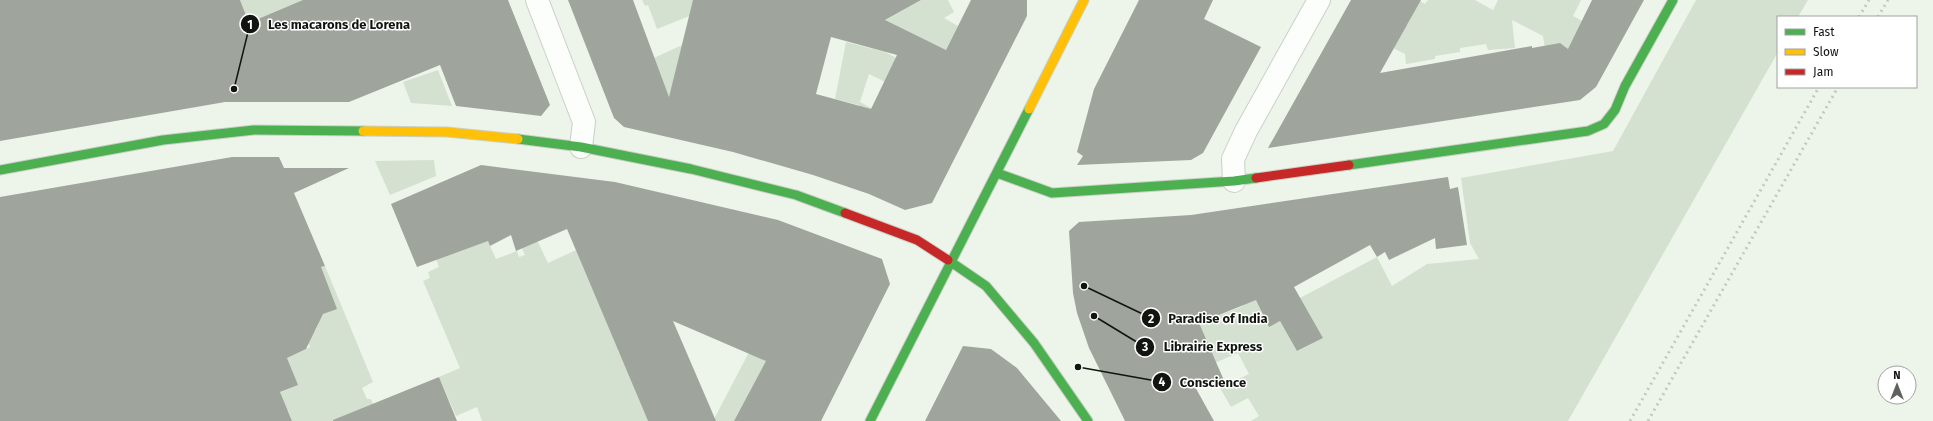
<svg xmlns="http://www.w3.org/2000/svg" width="1933" height="421" viewBox="0 0 1933 421" font-family="'Fira Sans',sans-serif">
  <style>
    .green { fill: #d4e0d0 }
    .building { fill: #9fa59d; fill-rule: evenodd }
    .lines { fill: none; stroke-linecap: round; stroke-linejoin: round }
    .street-casing { stroke: #cad0c7; stroke-width: 24 }
    .fast-casing { stroke: #cad0c7; stroke-width: 11 }
    .slow-casing { stroke: #cad0c7; stroke-width: 11 }
    .jam-casing { stroke: #cad0c7; stroke-width: 11 }
    .street { stroke: #fcfefc; stroke-width: 22 }
    .fast { stroke: #4caf50; stroke-width: 9 }
    .slow { stroke: #ffc107; stroke-width: 9 }
    .jam { stroke: #c62828; stroke-width: 9 }
    .rail { stroke: #c5c7c4; stroke-width: 3; stroke-dasharray: 2 4; stroke-linecap: butt }
    .leader { fill: none; stroke: #10150f; stroke-width: 1.5 }
    .callout-dot { fill: #10150f; stroke: #fff; stroke-width: 1.5 }
    .mark-label { font-size: 12px; text-anchor: middle; font-weight: bold; fill: #fff }
    .callout-label { font-size: 13px; text-anchor: middle; font-weight: bold; fill: #10150f; stroke: #fff; stroke-width: 3; stroke-linejoin: round; paint-order: stroke }
  </style>
  <rect width="100%" height="100%" fill="#edf5ea"/>
  <!-- green -->
  <path class="green" d="M240,0H307L249,23Z
    M642,0H704L707,9L657,29L648,5L645,6Z
    M921,0H948L954,12L944,18L958,26L946,50L882,22Z
    M1428,0H1475L1493,10L1498,0H1581L1573,16L1584,22L1569,50L1565,47L1547,61L1543,36L1512,20L1515,48L1488,50L1486,44L1460,48V52L1435,56V59L1406,64L1405,54L1385,44L1407,25L1420,1L1425,4Z
    M1696,0H1808L1798,17H1778V52L1568,421H1251L1259,416L1248,398L1231,407L1220,388L1249,374L1238,353L1194,372L1172,334L1243,306L1234,290L1271,304L1261,311L1269,326L1280,321L1298,351L1323,338L1300,298L1377,257L1392,286L1427,264L1479,259L1470,243L1461,178L1613,151Z
    M846,42L885,52L918,69L906,92L869,74L860,102L873,109L856,120L859,105L835,99Z
    M682,45L670,96L660,93L654,58Z
    M438,70L452,106L411,103L403,82Z
    M434,160L436,176L390,195L375,161Z
    M536,238L548,263L576,250L648,421H482L477,407L456,416L439,377L460,368L423,281L430,278L428,272L439,267L435,256L487,239L496,259L517,251L519,257L525,255L520,244Z
    M325,266L373,382L362,388L367,399H371L380,421H292L288,410L280,409L252,421L279,393L297,385L287,358L310,347L305,334L316,330L318,324L316,318L310,272Z
    M758,335L784,350L762,369L734,421H713Z"/>
  <!-- building -->
  <path class="building" d="M0,0H240L249,23L303,0H508L550,105L541,116L456,106L440,65L349,102H225L0,141Z
    M568,0H633L669,97L693,0H921L885,20L946,50L971,0H1027V16L932,203L905,210L869,194L813,175L733,152L624,127L614,118ZM831,37L897,55L871,109L816,94Z
    M1139,0H1213L1204,19L1261,47L1203,153L1191,160L1077,165L1083,156L1077,152L1094,89Z
    M1351,0H1421L1380,73L1532,46V48L1560,43L1568,49L1592,0H1644L1596,87L1580,100L1268,148Z
    M232,157H279L284,168H349L294,193L325,266L321,267L337,309L323,314L306,349L287,358L298,385L280,392L292,421H0V197Z
    M481,165L615,182L778,220L882,259L890,284L821,421H734L766,361L673,321L716,421H648L567,229L516,251L511,235L490,246L488,241L417,267L391,204Z
    M1448,177L1450,189L1458,187L1467,245L1436,249L1435,238L1389,260L1385,252L1377,257L1370,245L1294,287L1323,338L1297,351L1280,321L1269,327L1256,300L1199,323L1226,385H1194L1214,421H1125L1089,348L1077,313L1073,293L1069,231L1079,222L1191,215Z
    M963,346L991,349L1017,368L1061,421H925Z
    M439,377L457,421H333V420Z"/>
  <g class="lines">
    <defs>
      <path id="street" d="M537,0L584,122L581,147
        M1234,181L1233,159L1246,131L1319,0"/>
      <path id="fast" d="M518,139L581,147L691,169L796,195L845,213
        M1349,165L1588,131L1604,124L1615,110L1625,86L1673,0
        M0,170L163,140L254,130L363,131
        M997,173L1052,193L1234,181L1256,178
        M948,260L986,286L1034,343L1088,421
        M870,421L1029,109"/>
      <path id="slow" d="M1029,109L1084,0
        M363,131L447,132L518,139"/>
      <path id="jam" d="M1256,178L1349,165
        M845,213L917,240L948,260"/>
    </defs>
    <!-- street casing -->
    <use href="#street" class="street-casing"/>
    <!-- fast casing -->
    <use href="#fast" class="fast-casing"/>
    <!-- slow casing -->
    <use href="#slow" class="slow-casing"/>
    <!-- jam casing -->
    <use href="#jam" class="jam-casing"/>
    <!-- street -->
    <use href="#street" class="street"/>
    <!-- fast -->
    <use href="#fast" class="fast"/>
    <!-- slow -->
    <use href="#slow" class="slow"/>
    <!-- jam -->
    <use href="#jam" class="jam"/>
    <!-- rail -->
    <path class="rail" d="M1859,17L1869,0
      M1878,17L1888,0
      M1630,421L1819,87
      M1648,421L1838,87"/>
  </g>
  <!-- callouts -->
  <path class="leader" d="M234 89L250 24M1084 286L1151 318M1094 316L1145 347M1078 367L1162 382"/>
  <g class="callout-dot">
    <circle cx="234" cy="89" r="4"/>
    <circle cx="1084" cy="286" r="4"/>
    <circle cx="1094" cy="316" r="4"/>
    <circle cx="1078" cy="367" r="4"/>
    <circle cx="250" cy="24" r="10"/>
    <circle cx="1151" cy="318" r="10"/>
    <circle cx="1145" cy="347" r="10"/>
    <circle cx="1162" cy="382" r="10"/>
  </g>
  <g class="mark-label">
    <text x="250" y="29">1</text>
    <text x="1151" y="323">2</text>
    <text x="1145" y="351">3</text>
    <text x="1162" y="386">4</text>
  </g>
  <g class="callout-label">
    <text x="339" y="29">Les macarons de Lorena</text>
    <text x="1218" y="323">Paradise of India</text>
    <text x="1213" y="351">Librairie Express</text>
    <text x="1213" y="387">Conscience</text>
  </g>
  <!-- legend -->
  <rect x="1777" y="16" width="140" height="72" fill="#ffffff" stroke="#9fa19f"/>
  <rect x="1785" y="29" width="20" height="6" fill="#4caf50" stroke="#9fa19f"/>
  <text x="1813" y="36" font-size="12" fill="#10150f">Fast</text>
  <rect x="1785" y="49" width="20" height="6" fill="#ffc107" stroke="#9fa19f"/>
  <text x="1813" y="56" font-size="12" fill="#10150f">Slow</text>
  <rect x="1785" y="69" width="20" height="6" fill="#c62828" stroke="#9fa19f"/>
  <text x="1813" y="76" font-size="12" fill="#10150f">Jam</text>
  <!-- north arrow -->
  <g transform="translate(1897 385)"><circle r="19" fill="#ffffff" stroke="#9fa19f"/>
  <path d="M0-3L7 15L0 10L-7 15Z" fill="#5d635c"/>
  <text y="-6" font-size="11" font-weight="bold" text-anchor="middle" fill="#10150f">N</text>
  </g>
</svg>
